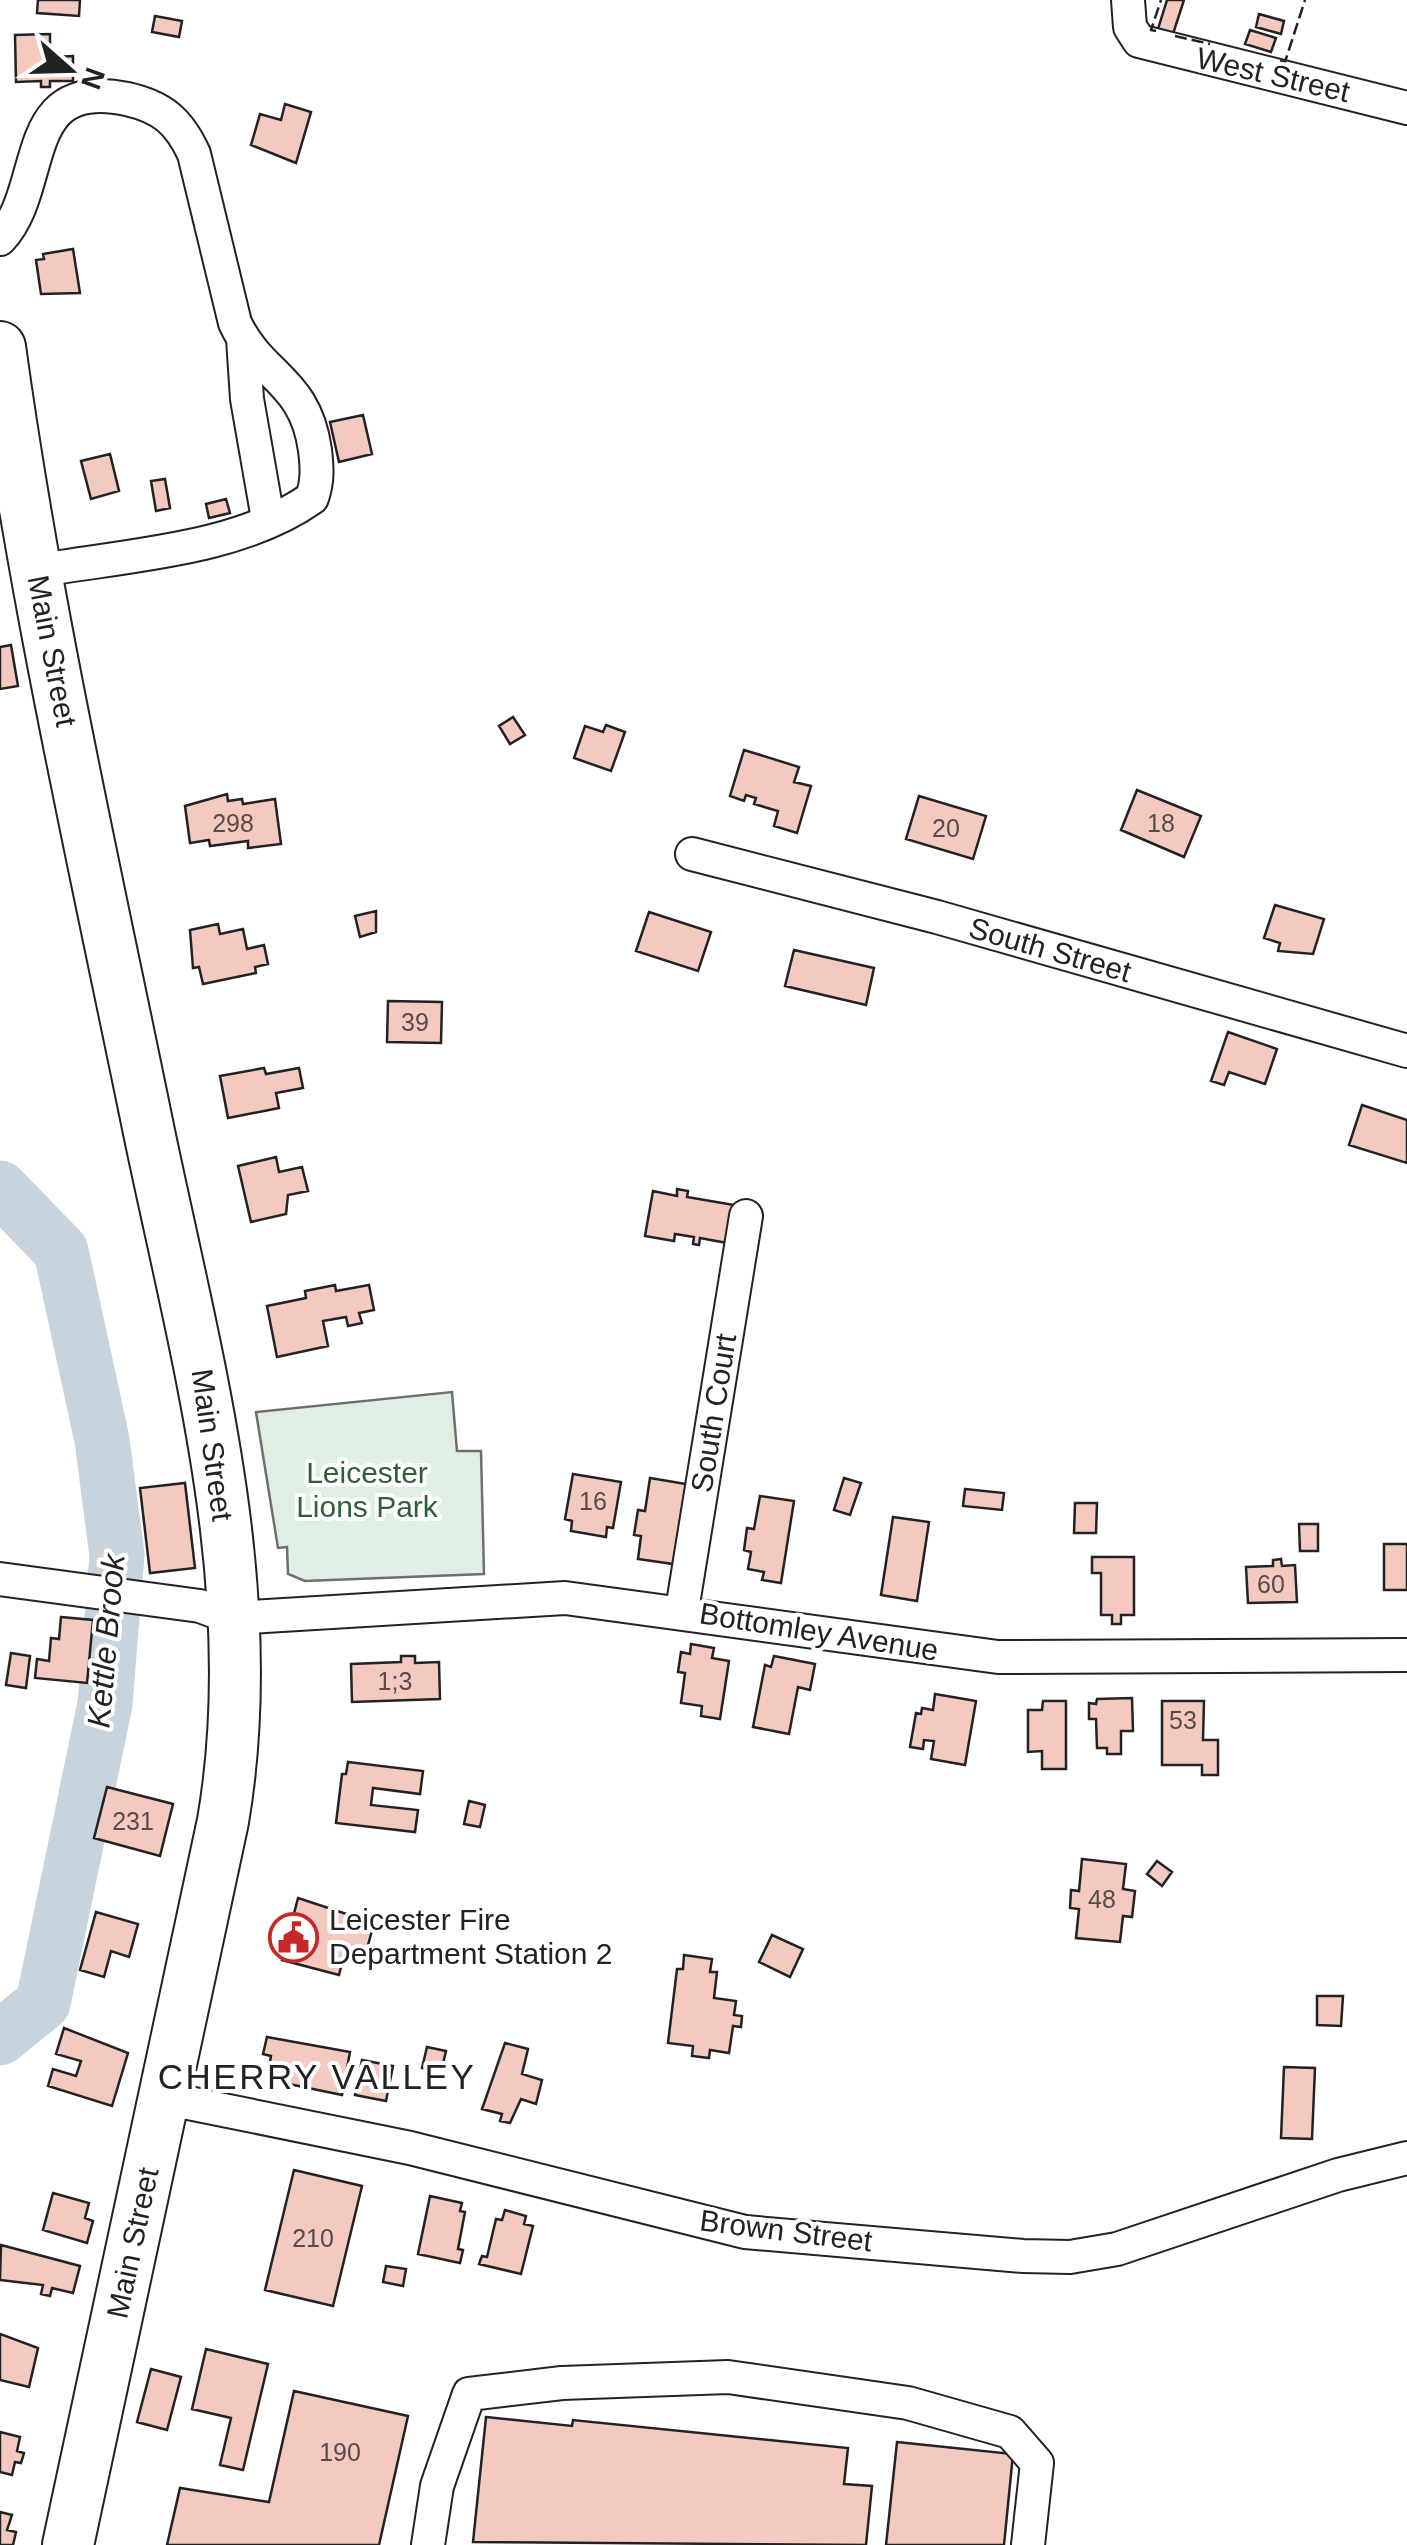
<svg xmlns="http://www.w3.org/2000/svg" width="1407" height="2545" viewBox="0 0 1407 2545" font-family="Helvetica,sans-serif">
  <style>
    .green { fill: #e0efe3; stroke: #6f6f6f; stroke-width: 2.5 }
    .lines { fill: none; stroke-linecap: round; stroke-linejoin: round }
    .river { stroke: #c7d3dd; stroke-width: 55 }
    .building { fill: #f3c9c0; stroke: #222; stroke-width: 2.5 }
    .minor-casing { stroke: #222; stroke-width: 36 }
    .highway-casing { stroke: #222; stroke-width: 54 }
    .minor { stroke: #fff; stroke-width: 32 }
    .highway { stroke: #fff; stroke-width: 50 }
    .fence { stroke: #222; stroke-width: 2.5; stroke-dasharray: 12 5; stroke-linecap: butt }
    .labels { text-anchor: middle; stroke-width: 8; stroke-linejoin: round; paint-order: stroke }
    .number-label { font-size: 25px; fill: #564c4a }
    .street-label { font-size: 30px; fill: #222; stroke: #fff }
    .park-label { font-size: 30px; fill: #2f5e38; stroke: #fff }
    .poi-label { font-size: 30px; fill: #222; stroke: #fff; text-anchor: start }
    .water-label { font-size: 32px; font-style: italic; fill: #222; stroke: #fff }
    .quarter-label { font-size: 35px; letter-spacing: 2.5px; fill: #222; stroke: #fff }
  </style>
  <rect width="100%" height="100%" fill="#fff"/>
  <!-- green -->
  <path class="green" d="M452,1392L457,1451H481L484,1574L305,1581L288,1574L287,1547L278,1548L256,1412Z"/>
  <g class="lines">
    <!-- river -->
    <path class="river" d="M0,1188L61,1251L102,1440L117,1555L105,1704L43,2003L0,2038"/>
  </g>
  <!-- building -->
  <path class="building" d="M38,0H80L79,16L37,13Z
    M1167,0H1184L1173,34L1158,29Z
    M1259,14L1284,21L1281,34L1256,27Z
    M155,16L182,21L179,37L152,32Z
    M1250,30L1276,38L1271,52L1245,44Z
    M50,34V57L73,56V81H50V87H41V81L16,82L15,35Z
    M285,104L311,112L296,163L251,145L260,114L281,120Z
    M73,249L80,293L41,294L36,260L44,259L43,254Z
    M363,415L372,454L339,462L330,422Z
    M110,454L119,491L91,499L81,461Z
    M165,479L170,508L156,511L151,481Z
    M226,499L230,513L209,518L206,504Z
    M11,645L18,686L0,689V647Z
    M513,717L525,735L510,744L499,726Z
    M606,725L625,732L611,771L574,758L585,726L603,732Z
    M744,750L799,767L794,782L811,786L797,833L774,826L778,811L754,804L756,798L746,795L744,801L730,796Z
    M1137,790L1201,816L1184,857L1121,830Z
    M227,794L228,801L242,799L243,804L275,799L281,844L248,848V841L210,846L209,840L190,843L185,806Z
    M919,796L986,816L973,859L906,839Z
    M1275,905L1324,919L1313,954L1278,951L1280,943L1264,938Z
    M376,911V932L360,937L355,916Z
    M649,912L711,932L698,971L636,951Z
    M218,924L220,934L243,929L247,949L264,945L268,964L255,967L256,973L203,984L199,967L193,968L190,930Z
    M794,950L874,968L866,1005L785,986Z
    M388,1001L442,1002L441,1043L387,1042Z
    M1228,1032L1277,1049L1265,1084L1229,1072L1224,1085L1211,1081Z
    M264,1068L266,1074L299,1068L303,1088L276,1093L279,1108L228,1118L220,1076Z
    M1362,1105L1407,1120V1163L1349,1145Z
    M276,1157L279,1172L302,1167L308,1191L288,1195L286,1214L251,1222L238,1166Z
    M677,1189L688,1191L687,1197L734,1205L727,1243L700,1238L699,1245L693,1244L694,1237L675,1234L674,1241L645,1236L653,1191L677,1196Z
    M335,1285L336,1291L369,1285L374,1310L359,1313L362,1323L348,1326L346,1317L323,1321L328,1346L277,1357L267,1306L306,1298L305,1291Z
    M573,1474L621,1482L613,1528L607,1527L606,1537L571,1531L572,1521L565,1519Z
    M650,1478L686,1484L673,1564L638,1559L641,1536L634,1535L638,1510L645,1511Z
    M844,1478L861,1483L850,1515L834,1510Z
    M185,1483L195,1568L150,1573L140,1488Z
    M965,1489L1004,1493L1002,1510L963,1506Z
    M760,1496L794,1501L781,1583L762,1580L764,1572L748,1569L751,1552L744,1550L747,1528L754,1529Z
    M1075,1503H1097L1096,1533H1074Z
    M893,1517L929,1522L917,1601L881,1595Z
    M1299,1524H1318V1551H1300Z
    M1384,1544H1407V1590H1384Z
    M1092,1557H1134V1615H1121V1624H1112V1615H1101V1573H1092Z
    M1281,1559L1282,1566L1295,1565L1297,1602L1248,1603L1246,1567L1273,1566V1560Z
    M61,1617L93,1620L87,1683L35,1678L37,1659L49,1661L51,1638L59,1639Z
    M691,1644L714,1648L712,1658L729,1661L720,1719L701,1716L702,1706L681,1703L685,1673L678,1672L681,1652L690,1654Z
    M11,1653L30,1656L26,1688L6,1685Z
    M401,1656H415V1663L439,1662L440,1699L352,1702L351,1664L401,1662Z
    M774,1656L815,1664L810,1690L798,1687L789,1734L753,1727L765,1665L771,1667Z
    M935,1694L976,1701L965,1765L931,1759L934,1741L924,1740L923,1749L910,1747L916,1713L921,1714L922,1708L933,1710Z
    M1132,1698L1133,1731H1121V1754H1107V1748H1097L1096,1719H1089V1703L1096,1704L1097,1699Z
    M1043,1701H1066V1769H1042V1751L1028,1752V1710H1042Z
    M1162,1701H1204L1203,1740H1218V1775H1202V1765H1162Z
    M348,1762L423,1771L420,1794L373,1788L371,1805L418,1810L415,1832L336,1823L342,1774H346Z
    M107,1787L173,1804L160,1856L94,1838Z
    M469,1801L485,1805L480,1827L464,1824Z
    M1082,1859L1126,1864L1123,1889L1135,1891L1132,1917L1123,1916L1120,1942L1076,1938L1079,1909L1070,1908L1071,1890L1079,1891Z
    M1157,1861L1172,1872L1162,1886L1147,1874Z
    M298,1898L374,1923L364,1960L344,1955L339,1975L282,1960Z
    M96,1912L138,1924L129,1957L111,1951L104,1977L80,1970Z
    M772,1935L803,1949L790,1977L759,1962Z
    M684,1955L712,1959L710,1972H717L714,1998L736,2001L734,2015L742,2016L741,2027L733,2026L729,2053L710,2050L709,2058L692,2056L693,2046L668,2043L677,1969H683Z
    M1317,1996H1343L1341,2026L1317,2025Z
    M64,2028L128,2053L112,2106L48,2086L53,2069L76,2076L81,2061L56,2054Z
    M267,2037L350,2052L342,2095L284,2083L285,2078L268,2074L271,2056L263,2054Z
    M505,2043L528,2049L522,2074L542,2080L536,2104L521,2099L510,2123L500,2121L502,2114L482,2109Z
    M427,2047L446,2051L441,2072L422,2068Z
    M362,2060L393,2066L386,2101L355,2095Z
    M1284,2067L1315,2068L1312,2139L1281,2138Z
    M294,2170L362,2186L333,2306L265,2290Z
    M53,2193L89,2203L85,2218L93,2221L87,2243L43,2230Z
    M430,2196L462,2203L460,2211L465,2212L458,2249L463,2250L460,2263L418,2254Z
    M505,2210L526,2216L524,2224L533,2226L521,2274L479,2264L482,2256L487,2257L496,2219L502,2220Z
    M1,2245L80,2266L73,2293L52,2288L50,2296L41,2294L43,2285L0,2280Z
    M386,2266L406,2269L403,2286L383,2282Z
    M0,2334L38,2348L29,2387L0,2380Z
    M206,2349L268,2364L243,2470L220,2465L231,2418L192,2409Z
    M151,2369L181,2377L167,2430L137,2422Z
    M294,2391L408,2416L379,2545H167L180,2488L269,2502Z
    M486,2417L572,2426L573,2420L848,2448L844,2484L872,2486L866,2545L473,2542Z
    M0,2432L20,2437L17,2451L24,2453L21,2463L15,2462L12,2475L0,2472Z
    M897,2442L1013,2454L1004,2545H886Z
    M0,2512L12,2515L7,2530L16,2532L13,2545H0Z"/>
  <g class="lines">
    <defs>
      <path id="minor" d="M1128,0L1130,27L1139,41L1407,108
        M0,239C49,187 16,76 127,99C162,107 179,121 194,154L235,323C261,378 305,379 315,450C317,467 318,481 312,498C237,551 125,555 36,571
        M243,339L247,399L268,519
        M692,854L937,917L1407,1051
        M0,1579L200,1606L232,1618L565,1598L998,1657L1407,1655
        M682,1610L746,1216
        M164,2098L410,2148L745,2232L1023,2256L1070,2257L1117,2249L1338,2175L1407,2158
        M428,2545L437,2486L469,2394L562,2383L728,2377L908,2403L1010,2432L1037,2463L1028,2545"/>
      <path id="highway" d="M0,347C36,609 95,868 148,1127C195,1354 263,1588 223,1821L68,2545"/>
    </defs>
    <!-- minor casing -->
    <use href="#minor" class="minor-casing"/>
    <!-- highway casing -->
    <use href="#highway" class="highway-casing"/>
    <!-- minor -->
    <use href="#minor" class="minor"/>
    <!-- highway -->
    <use href="#highway" class="highway"/>
    <!-- fence -->
    <path class="fence" d="M1156,31L1151,30L1161,0
      M1175,36L1210,44
      M1280,61L1285,62L1305,0"/>
  </g>
  <!-- icons -->
  <defs>
    <symbol id="civic-ring" viewBox="-11 -11 22 22"><circle r="9.5" fill="#fff" stroke="#c62828" stroke-width="1.5"/><path d="M-.6-6.5H3V-4.5H.6V-3L4-1V1h2V6H-6V1h2V-1L-.6-3ZM-1.2 2.5V6h2.4V2.5Z" fill="#c62828"/></symbol>
  </defs>
  <g fill-rule="evenodd">
    <use href="#civic-ring" x="266" y="1910" width="55" height="55"/>
  </g>
  <g class="labels">
    <!-- number labels -->
    <g class="number-label">
      <text x="233" y="832">298</text>
      <text x="1161" y="832">18</text>
      <text x="946" y="837">20</text>
      <text x="415" y="1031">39</text>
      <text x="593" y="1510">16</text>
      <text x="1271" y="1593">60</text>
      <text x="395" y="1690">1;3</text>
      <text x="1183" y="1729">53</text>
      <text x="133" y="1830">231</text>
      <text x="1102" y="1908">48</text>
      <text x="313" y="2247">210</text>
      <text x="340" y="2461">190</text>
    </g>
    <!-- street labels -->
    <g class="street-label">
      <text transform="translate(1273 75) rotate(13)" y="10">West Street</text>
      <text transform="translate(52 651) rotate(79)" y="10">Main Street</text>
      <text transform="translate(1050 950) rotate(16)" y="10">South Street</text>
      <text transform="translate(714 1413) rotate(-81)" y="10">South Court</text>
      <text transform="translate(212 1445) rotate(82)" y="10">Main Street</text>
      <text transform="translate(819 1632) rotate(9)" y="10">Bottomley Avenue</text>
      <text transform="translate(786 2231) rotate(7)" y="10">Brown Street</text>
      <text transform="translate(133 2243) rotate(-78)" y="10">Main Street</text>
    </g>
    <!-- park labels -->
    <g class="park-label">
      <text x="367" y="1483">Leicester<tspan x="367" dy="34">Lions Park</tspan></text>
    </g>
    <!-- poi labels -->
    <g class="poi-label">
      <text x="329" y="1930">Leicester Fire<tspan x="329" dy="34">Department Station 2</tspan></text>
    </g>
    <!-- water labels -->
    <g class="water-label">
      <text transform="translate(106 1641) rotate(-85)" y="11">Kettle Brook</text>
    </g>
    <!-- quarter labels -->
    <g class="quarter-label">
      <text x="317" y="2089">CHERRY VALLEY</text>
    </g>
  </g>
  <!-- north arrow -->
  <g transform="translate(70 70) rotate(110)" stroke="#ffffff" stroke-width="8" paint-order="stroke">
  <path d="M0-8L18 38L0 25L-18 38Z" fill="#222222"/>
  <text y="-15" font-size="28" font-weight="bold" text-anchor="middle" fill="#222222">N</text>
  </g>
</svg>
